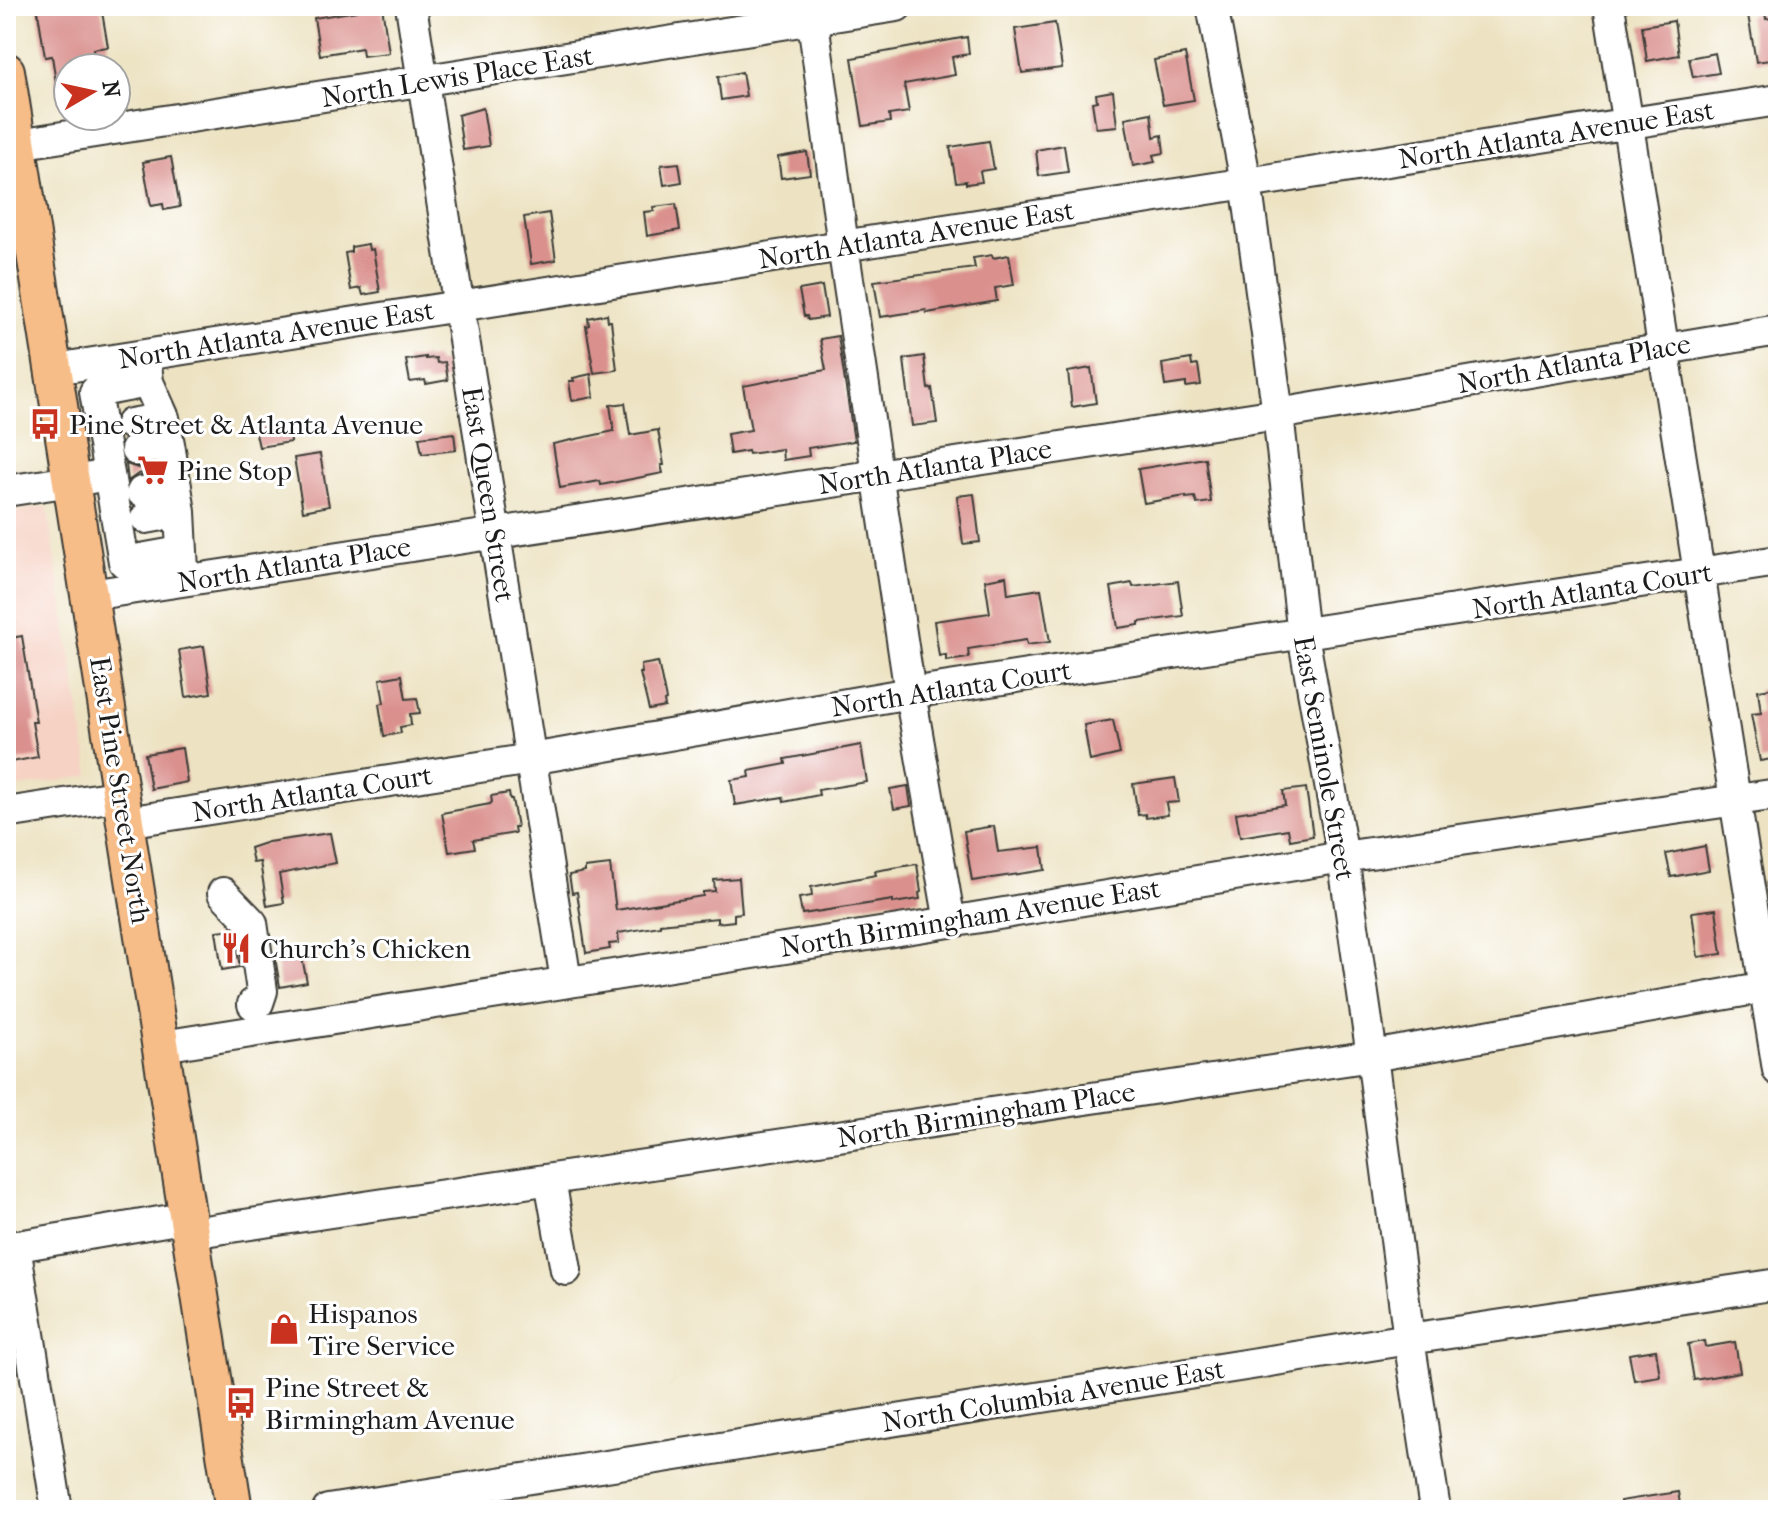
<svg xmlns="http://www.w3.org/2000/svg" width="1784" height="1516" viewBox="0 0 1784 1516" font-family="'IM FELL French Canon',serif">
  <style>
    .built { fill: #f6d2c4 }
    .building { fill: #da918e }
    .lines { fill: none; stroke-linecap: round; stroke-linejoin: round }
    .minor-casing { stroke: #3b3a35; stroke-width: 34 }
    .major-casing { stroke: #3b3a35; stroke-width: 40 }
    .minor { stroke: #fff; stroke-width: 30 }
    .major { stroke: #f7bd88; stroke-width: 36 }
    .labels { text-anchor: middle; stroke-width: 6; stroke-linejoin: round; paint-order: stroke }
    .street-label { font-size: 28px; fill: #1c1c1c; stroke: #fff }
    .poi-label { font-size: 28px; fill: #1c1c1c; stroke: #fff; text-anchor: start }
  </style>
  <rect width="100%" height="100%" fill="#fff"/>
  <filter id="ink" filterUnits="userSpaceOnUse"><feTurbulence type="fractalNoise" baseFrequency=".0125" numOctaves="2"/><feDisplacementMap in="SourceGraphic" scale="16" xChannelSelector="R" yChannelSelector="G"/><feConvolveMatrix kernelMatrix="1 2 1 2 8 2 1 2 1" color-interpolation-filters="sRGB"/></filter>
  <filter id="wash" filterUnits="userSpaceOnUse"><feTurbulence type="fractalNoise" baseFrequency=".006" numOctaves="4" result="noise"/><feDisplacementMap in="SourceGraphic" scale="32" xChannelSelector="R" yChannelSelector="G"/><feGaussianBlur stdDeviation="1.8" result="paint"/><feColorMatrix in="noise" values="0 0 0 0 0 0 0 0 0 0 0 0 0 0 0 0 0 1.4 0 .05"/><feComposite in="paint" operator="in"/></filter>
  <g filter="url(#wash)">
    <rect width="100%" height="100%" fill="#ede3c3"/>
    <!-- built -->
    <path class="built" d="M47,506L90,776L6,789V513Z"/>
    <g id="blocks">
      <!-- building -->
      <path class="building" d="M37,6H101L108,47L93,49L96,68H68V103H59L52,56L45,57Z
        M356,6H382L389,53L363,56L362,48L320,55L314,18L357,11Z
        M1765,12L1766,19L1778,17V59L1756,62L1748,15Z
        M1674,21L1679,55L1647,61L1642,26Z
        M1055,23L1062,68L1022,73L1015,29Z
        M967,37L969,54L952,57L955,75L904,84L909,112L889,115L890,122L863,126L852,58Z
        M1715,53L1719,73L1693,77L1689,58Z
        M1185,54L1194,100L1163,105L1154,60Z
        M742,72L746,96L721,100L718,77Z
        M1113,91L1117,126L1096,128L1092,102L1097,101L1096,94Z
        M483,108L489,146L463,150L458,115Z
        M1151,113L1154,137L1162,135L1164,153L1153,155L1155,162L1133,166L1125,118Z
        M989,141L994,169L980,171L982,182L966,184V181L956,182L950,147Z
        M1064,145L1068,172L1039,176L1036,150Z
        M807,152L810,174L781,178L778,157Z
        M171,157L180,207L164,210L163,204L151,206L143,162Z
        M679,163L682,182L664,185L661,165Z
        M676,204L680,230L647,236L644,212L654,211L653,207Z
        M549,213L556,260L531,264L524,217Z
        M368,244L369,250L373,249L380,292L363,295L361,288L351,290L345,253L351,252V247Z
        M992,255L993,258L1009,255L1014,285L995,288L997,301L927,313L926,310L880,317L874,281L975,268L973,258Z
        M822,286L827,317L808,320L807,316H804L799,290Z
        M607,314L608,321H611L617,370L594,373L586,326L589,325L588,318Z
        M838,336L854,441L808,448L809,456L783,460L782,449L749,454L748,451L730,454L727,434L751,430L743,386L826,370L820,339Z
        M924,356L928,389L932,388L937,423L912,426L904,359Z
        M426,357V359L436,358L437,363L445,362L448,380L426,384L425,380L410,382L406,360Z
        M1191,359L1192,366L1198,365L1201,385L1186,387V383L1165,386L1162,364Z
        M1091,368L1096,403L1072,407L1068,372Z
        M591,374L594,397L572,401L569,381H574L573,378Z
        M625,403L630,435L658,430L664,465H661L663,473L601,485L600,481L560,488L553,444L614,431L610,405Z
        M288,424L291,442L259,447L255,429Z
        M454,433L456,450L422,454L419,437Z
        M320,454L329,506L303,511L294,458Z
        M1205,458L1211,502L1197,504L1195,497L1186,498V496L1144,503L1138,469Z
        M126,464L138,468L154,465L155,471L138,474L128,481Z
        M974,494L980,542L963,544L957,496Z
        M1006,576L1008,594L1041,589L1050,642L1027,645L1026,640L968,649L969,658L946,661V655L939,656L934,621L990,613L985,580Z
        M1178,581L1183,616L1139,622V625L1118,628L1111,587L1132,583L1133,587Z
        M22,636L36,722H32L38,757L6,763V639Z
        M204,646L211,693L186,697L179,650Z
        M658,662L666,700L664,701L665,707L649,710L640,673H642L641,665Z
        M402,675L406,699L417,698L420,713L410,714L411,725L400,727L401,733L384,736L379,704L384,703L380,679Z
        M1778,687V758L1760,761L1751,714L1761,713L1758,690Z
        M1113,720L1120,754L1090,761L1084,725Z
        M861,745L867,782L818,790L819,795L784,802L783,797L735,805L731,780L750,777L749,771L786,764L785,759Z
        M182,748L187,782L151,789L145,754Z
        M1175,778L1179,802L1166,803L1168,815L1146,818L1145,814L1138,815L1133,784Z
        M908,786L911,806L894,809L890,789Z
        M1306,788L1313,836L1290,840L1288,829L1240,837L1236,813L1285,805L1283,791Z
        M509,793L510,799H512L517,827H514L515,833L473,840L475,848L449,852L442,813L490,804L492,802L491,796Z
        M994,826L998,852L1042,847L1045,870L972,881L964,831Z
        M330,833L336,863L279,874L284,903L267,906L260,862L253,863L250,848L268,842Z
        M1705,846L1709,870L1671,877L1666,854Z
        M917,864L921,892L919,893L920,899L893,903V900L802,914L799,898L812,896L811,887L876,875L875,871Z
        M610,865L616,910L703,896V892L715,891L714,880L739,878L742,913L734,914V921L717,923V918L660,924V926L618,933L619,943L609,944L610,949L586,953L577,892L572,893L569,875L585,872V868Z
        M1716,909L1722,954L1698,957L1692,912Z
        M233,929L240,967L222,970L216,931Z
        M301,953L307,982L280,987L275,957Z
        M1704,1341L1705,1347L1735,1342L1740,1372L1694,1380L1688,1344Z
        M1656,1350L1660,1376L1634,1380L1629,1354Z
        M1678,1492L1681,1510H1620V1501Z"/>
    </g>
  </g>
  <g filter="url(#ink)">
    <use href="#blocks" fill-opacity="0" stroke="#3b3a35" stroke-width="2"/>
    <g class="lines">
      <defs>
        <path id="minor" d="M411,6L566,981
          M811,6L843,246L910,693L950,922
          M1212,6L1246,182L1278,414L1303,635L1343,857L1372,1056L1409,1339L1435,1510
          M1609,6L1778,1070
          M18,144L897,6
          M146,364L148,382L164,418L169,444L180,512L183,571
          M55,369L1778,100
          M148,382L95,392L124,562L180,552
          M131,424L164,418
          M136,450L169,444
          M6,491L91,478
          M142,492L176,486
          M146,518L180,512
          M90,595L1278,414L1778,330
          M6,813L122,795
          M126,822L531,759L910,693L1778,561
          M223,893L252,923L262,991L258,1003L253,1004
          M162,1046L950,922L1343,857L1778,794
          M550,1180L566,1270
          M191,1233L1372,1056L1778,985
          M15,1246L57,1510
          M6,1248L189,1217
          M328,1510L1409,1339L1778,1284"/>
        <path id="major" d="M6,71L234,1510"/>
      </defs>
      <!-- minor casing -->
      <use href="#minor" class="minor-casing"/>
      <!-- major casing -->
      <use href="#major" class="major-casing"/>
      <!-- minor -->
      <use href="#minor" class="minor"/>
      <!-- major -->
      <use href="#major" class="major"/>
    </g>
  </g>
  <!-- icons -->
  <defs>
    <symbol id="bus-bare" viewBox="-9 -9 18 18"><path d="M-5-6H5V4H4V6H2V4H-2V6H-4V4H-5ZM-3.5-4V0h7V-4ZM-3.5 1.2v1.5H-2V1.2ZM2 1.2v1.5H3.5V1.2Z" fill="#c8321e" stroke="#fff" stroke-width="2.5" paint-order="stroke"/></symbol>
    <symbol id="supermarket-bare" viewBox="-9 -9 18 18"><path d="M-6-5.5h2.5l.6 2H6L4.5 2H-2.5L-4.4-4H-6ZM-1.5 3.2a1.3 1.3 0 1 0 .1 0ZM3 3.2a1.3 1.3 0 1 0 .1 0Z" fill="#c8321e" stroke="#fff" stroke-width="2.5" paint-order="stroke"/></symbol>
    <symbol id="restaurant-bare" viewBox="-9 -9 18 18"><path d="M-5-6h1v4h1v-4h1v4h1v-4h1v5L-1.5 .5V6h-2V.5L-5-1ZM5-6V6H3V1.5H1.5Q1.5-4 5-6Z" fill="#c8321e" stroke="#fff" stroke-width="2.5" paint-order="stroke"/></symbol>
    <symbol id="shop-bare" viewBox="-9 -9 18 18"><path d="M-5-2.5h2.3a2.7 3.5 0 0 1 5.4 0H5L5.5 6h-11ZM-1.5-2.5h3a1.5 2.3 0 0 0-3 0Z" fill="#c8321e" stroke="#fff" stroke-width="2.5" paint-order="stroke"/></symbol>
  </defs>
  <g fill-rule="evenodd">
    <use href="#bus-bare" x="23" y="402" width="44" height="44"/>
    <use href="#supermarket-bare" x="131" y="448" width="44" height="44"/>
    <use href="#restaurant-bare" x="214" y="926" width="44" height="44"/>
    <use href="#shop-bare" x="262" y="1307" width="44" height="44"/>
    <use href="#bus-bare" x="219" y="1381" width="44" height="44"/>
  </g>
  <g class="labels">
    <!-- street labels -->
    <g class="street-label">
      <text transform="translate(457 76) rotate(-9)" y="10">North Lewis Place East</text>
      <text transform="translate(1556 134) rotate(-9)" y="10">North Atlanta Avenue East</text>
      <text transform="translate(916 234) rotate(-9)" y="10">North Atlanta Avenue East</text>
      <text transform="translate(276 334) rotate(-9)" y="10">North Atlanta Avenue East</text>
      <text transform="translate(1574 363) rotate(-10)" y="10">North Atlanta Place</text>
      <text transform="translate(935 466) rotate(-9)" y="10">North Atlanta Place</text>
      <text transform="translate(489 494) rotate(81)" y="10">East Queen Street</text>
      <text transform="translate(294 564) rotate(-9)" y="10">North Atlanta Place</text>
      <text transform="translate(1592 590) rotate(-9)" y="10">North Atlanta Court</text>
      <text transform="translate(951 688) rotate(-9)" y="10">North Atlanta Court</text>
      <text transform="translate(1325 758) rotate(80)" y="10">East Seminole Street</text>
      <text transform="translate(121 790) rotate(81)" y="10">East Pine Street North</text>
      <text transform="translate(312 793) rotate(-9)" y="10">North Atlanta Court</text>
      <text transform="translate(970 917) rotate(-9)" y="10">North Birmingham Avenue East</text>
      <text transform="translate(986 1114) rotate(-9)" y="10">North Birmingham Place</text>
      <text transform="translate(1053 1395) rotate(-9)" y="10">North Columbia Avenue East</text>
    </g>
    <!-- poi labels -->
    <g class="poi-label">
      <text x="69" y="434">Pine Street &amp; Atlanta Avenue</text>
      <text x="177" y="480">Pine Stop</text>
      <text x="260" y="958">Church's Chicken</text>
      <text x="308" y="1323">Hispanos<tspan x="308" dy="32">Tire Service</tspan></text>
      <text x="265" y="1397">Pine Street &amp;<tspan x="265" dy="32">Birmingham Avenue</tspan></text>
    </g>
  </g>
  <!-- margin -->
  <rect width="1784" height="1516" fill="none" stroke="#fff" stroke-width="32"/>
  <!-- north arrow -->
  <g transform="translate(92 92) rotate(81)"><circle r="38" fill="#ffffff" stroke="#a4a4a4" stroke-width="2"/>
  <path d="M0-6L14 30L0 20L-14 30Z" fill="#c8321e"/>
  <text y="-12" font-size="22" font-weight="bold" text-anchor="middle" fill="#1c1c1c">N</text>
  </g>
</svg>
